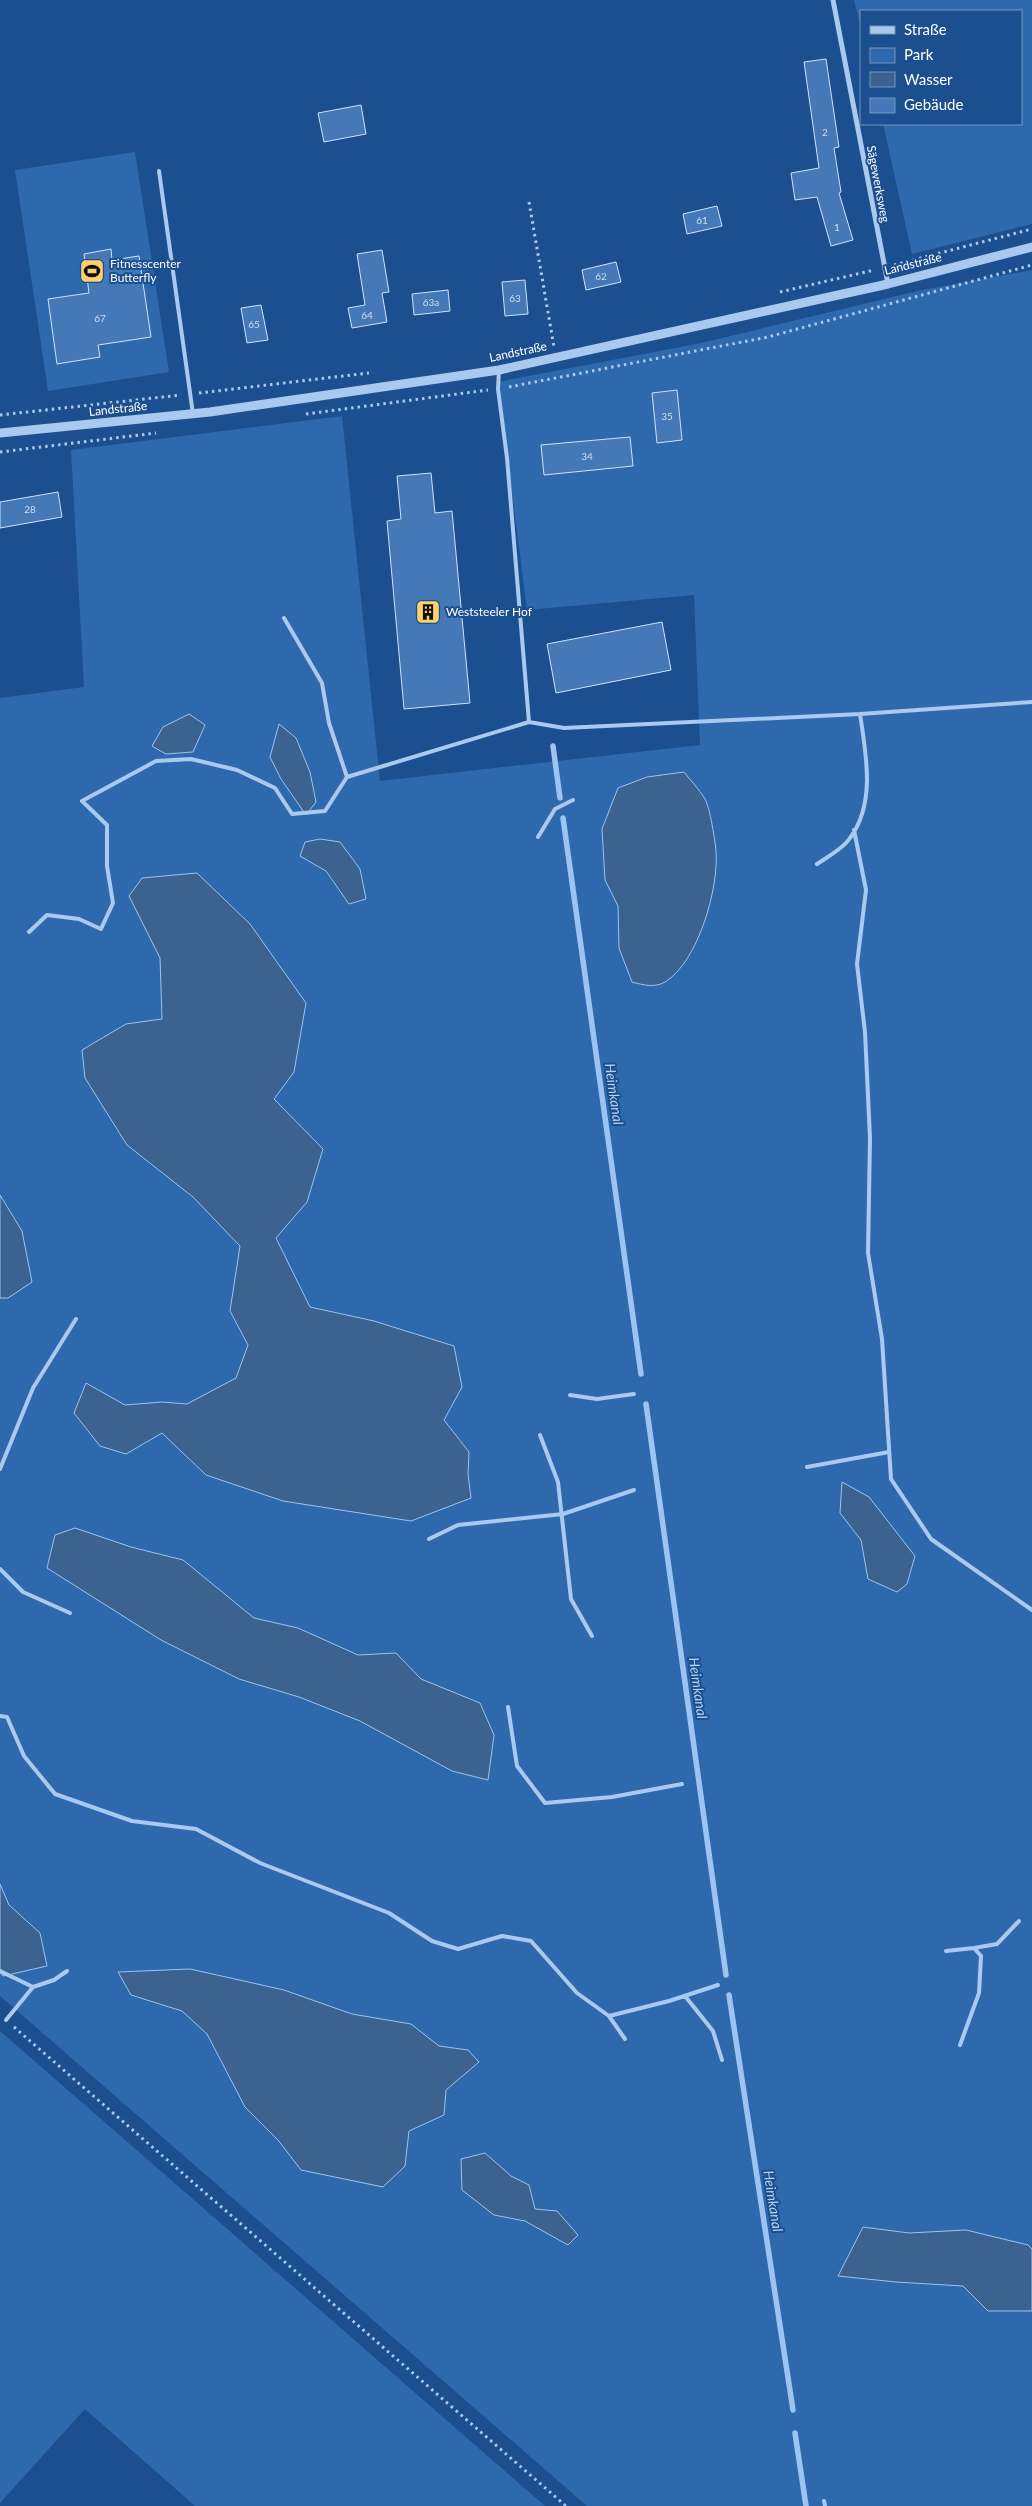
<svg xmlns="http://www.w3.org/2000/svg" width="1032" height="2506" viewBox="0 0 1032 2506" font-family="Lato,sans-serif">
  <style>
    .green { fill: #2e69ad }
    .water { fill: #3c6290; stroke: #9cc4f0 }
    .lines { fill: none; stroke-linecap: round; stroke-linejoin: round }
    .stream { stroke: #9cc4f0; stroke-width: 5.5 }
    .building { fill: #4478b7; stroke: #cfe3fa }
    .path { stroke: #a9c9ee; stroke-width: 3; stroke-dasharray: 2.5 4; stroke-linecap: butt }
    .service { stroke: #a9c9ee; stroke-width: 4 }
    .minor { stroke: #a9c9ee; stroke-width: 5 }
    .tertiary { stroke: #a9c9ee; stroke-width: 9 }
    .labels { text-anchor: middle; stroke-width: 4; stroke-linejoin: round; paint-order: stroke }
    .number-label { font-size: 10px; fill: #d0dded }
    .street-label { font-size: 12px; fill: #fff; stroke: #1b4f8f }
    .poi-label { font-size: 12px; fill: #fff; stroke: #1b4f8f; text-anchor: start }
    .water-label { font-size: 14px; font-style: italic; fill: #b5d3f5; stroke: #1b4f8f }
  </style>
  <rect width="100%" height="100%" fill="#1b4f8f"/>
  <!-- green -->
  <path class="green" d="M854,0H1032V224L912,254L883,124H1021V11H861V28Z
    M135,152L169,372L48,391L15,170Z
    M1032,270V2506H587L0,1996V698L84,687L71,450L342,416L380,781L700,745L694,595L527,610L498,382L701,343L922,290Z
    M0,2031L545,2506H195L85,2409L0,2503Z"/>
  <!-- water -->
  <path class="water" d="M189,714L205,725L193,752L166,754L152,746L163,727Z
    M279,724L296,738L310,772L316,802L306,815L281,779L270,757Z
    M684,772C691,781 699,789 705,799C710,808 715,840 716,851C719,888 698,962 665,982C655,988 643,985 632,982L619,948L618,906L605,880L602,829L618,788L647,777Z
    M320,839L340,842L360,869L366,899L349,904L326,871L300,856L305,842Z
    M197,873L250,924L306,1003L294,1072L274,1099L323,1149L307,1202L276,1238L310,1307L374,1321L454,1346L462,1387L444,1420L469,1452L468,1474L471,1498L411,1521L283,1501L206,1475L162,1433L126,1454L100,1446L74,1413L86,1383L125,1405L162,1402L187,1404L236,1378L248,1345L230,1311L240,1246L193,1197L127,1145L85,1078L82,1050L126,1024L162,1019L160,958L129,896L142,878Z
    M0,1195L22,1231L32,1282L8,1298H0Z
    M842,1482L869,1497L915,1556L907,1584L897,1592L868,1579L861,1540L840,1513Z
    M75,1528L131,1547L183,1560L254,1618L298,1628L358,1655L396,1653L421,1679L480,1703L494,1735L488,1780L452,1771L360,1721L299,1697L239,1679L161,1640L47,1568L55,1535Z
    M0,1884L9,1905L40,1933L47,1966L3,1976L0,1972Z
    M190,1969L284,1990L352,2014L411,2024L439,2046L468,2050L479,2062L446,2090L444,2115L409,2131L405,2166L383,2187L301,2170L278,2140L245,2107L207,2034L182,2011L131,1995L118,1972Z
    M485,2153L511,2176L529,2185L535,2209L557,2211L578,2235L568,2245L525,2221L494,2215L462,2190L461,2159Z
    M863,2227L909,2233L966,2230L1028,2245L1032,2249V2311H988L963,2286L896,2282L838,2276Z"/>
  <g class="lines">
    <!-- stream -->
    <path class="stream" d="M553,746L560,798
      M563,818L641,1374
      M646,1404L726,1975
      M729,1995L793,2410
      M795,2433L806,2506"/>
  </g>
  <!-- building -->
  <path class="building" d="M826,59L839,147L834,148L841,192L839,193L853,240L831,246L817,197L795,200L791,173L819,168L804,62Z
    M361,105L366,134L324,142L318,113Z
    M717,206L722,226L687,234L683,214Z
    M111,249L112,260L139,256L151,337L98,345L100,357L57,364L48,299L89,293L84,254Z
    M382,250L389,292L382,293L387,322L352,328L348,308L365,305L357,254Z
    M616,262L621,282L586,290L582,270Z
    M525,280L528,314L505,316L502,282Z
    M448,290L450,311L414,315L412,294Z
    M261,305L268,340L247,343L241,308Z
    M677,390L682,440L657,443L652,393Z
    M630,437L633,466L544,475L541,445Z
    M431,473L435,513L452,511L470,703L404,709L387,521L401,519L397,476Z
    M58,492L62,517L0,528V502Z
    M662,622L671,670L556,693L547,644Z"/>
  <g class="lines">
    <!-- path -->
    <path class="path" d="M529,202L554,347
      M894,265L1032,229
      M780,292L874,270
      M509,387L768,337L1032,265
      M199,393L369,373
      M306,414L488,390
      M0,415L181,395
      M0,452L156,433
      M14,2027L566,2506"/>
    <!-- service -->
    <path class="service" d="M159,171L193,414
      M499,370L498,389L507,458L529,722L564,728L860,714L1032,702
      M284,618L322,683L329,723L347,777
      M854,830L866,890L857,964L865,1032L870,1138L868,1253L882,1339L891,1479L931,1539L1032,1610
      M538,837L555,809L573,800
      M817,864C827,857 843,849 850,838C876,803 866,754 860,714
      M29,932L47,915L79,919L101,929L113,903L107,866V825L82,801L156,761L191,759L237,770L275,788L292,814L325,811L347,777L529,722
      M570,1395L597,1399L634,1394
      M540,1435L558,1482L571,1599L592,1636
      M807,1467L889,1452
      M0,1469L33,1388L76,1319
      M429,1539L458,1525L563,1514L634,1490
      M0,1569L23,1592L70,1613
      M508,1707L517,1766L545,1803L612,1797L682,1784
      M0,1716L7,1717L24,1756L55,1794L132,1821L196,1829L260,1863L389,1913L432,1941L458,1949L502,1936L531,1941L577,1993L609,2016L625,2039
      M974,1948L997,1944L1019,1921
      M946,1951L974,1948L981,1956L979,1993L960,2045
      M0,1971L33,1987L54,1980L67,1971
      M685,1996L713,2031L722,2060
      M609,2016L669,2001L718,1985
      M6,2020L33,1987
      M824,2501L825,2506"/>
    <!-- minor -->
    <path class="minor" d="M833,0L888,284"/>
    <!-- tertiary -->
    <path class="tertiary" d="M0,433L210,412L499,370L888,284L1032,247"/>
  </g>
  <!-- icons -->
  <defs>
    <symbol id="stadium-square" viewBox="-11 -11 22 22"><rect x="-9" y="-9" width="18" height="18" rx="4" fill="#ffd166" stroke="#1b4f8f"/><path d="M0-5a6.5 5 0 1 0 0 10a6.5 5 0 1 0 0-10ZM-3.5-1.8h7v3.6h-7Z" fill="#111"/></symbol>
    <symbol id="building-square" viewBox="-11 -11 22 22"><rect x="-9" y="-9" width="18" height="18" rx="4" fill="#ffd166" stroke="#1b4f8f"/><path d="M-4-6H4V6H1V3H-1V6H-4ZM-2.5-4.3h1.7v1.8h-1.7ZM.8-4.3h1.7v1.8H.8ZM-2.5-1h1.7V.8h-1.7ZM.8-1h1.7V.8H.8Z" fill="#111"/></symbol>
  </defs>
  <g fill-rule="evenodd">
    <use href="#stadium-square" x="78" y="257" width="28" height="28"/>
    <use href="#building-square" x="414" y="598" width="28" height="28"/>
  </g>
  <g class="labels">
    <!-- number labels -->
    <g class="number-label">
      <text x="825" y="136">2</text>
      <text x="702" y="224">61</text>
      <text x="837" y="231">1</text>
      <text x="601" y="280">62</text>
      <text x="515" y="302">63</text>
      <text x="431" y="306">63a</text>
      <text x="367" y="319">64</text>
      <text x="100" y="322">67</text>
      <text x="254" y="328">65</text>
      <text x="667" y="420">35</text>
      <text x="587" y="460">34</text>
      <text x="30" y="513">28</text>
    </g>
    <!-- street labels -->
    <g class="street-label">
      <text transform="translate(878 184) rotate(79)" y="4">Sägewerksweg</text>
      <text transform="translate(913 264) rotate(-14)" y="4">Landstraße</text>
      <text transform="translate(518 352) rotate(-12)" y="4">Landstraße</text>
      <text transform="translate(118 409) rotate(-6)" y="4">Landstraße</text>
    </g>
    <!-- poi labels -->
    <g class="poi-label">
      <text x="110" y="268">Fitnesscenter<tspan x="110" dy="14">Butterfly</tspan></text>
      <text x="446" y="616">Weststeeler Hof</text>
    </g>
    <!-- water labels -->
    <g class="water-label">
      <text transform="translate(614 1094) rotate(82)" y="5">Heimkanal</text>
      <text transform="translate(698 1688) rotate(82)" y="5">Heimkanal</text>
      <text transform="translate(773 2201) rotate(81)" y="5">Heimkanal</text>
    </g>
  </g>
  <!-- legend -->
  <rect x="860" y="10" width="162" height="115" fill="#1b4f8f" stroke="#7695bc"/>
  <rect x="870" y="26" width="25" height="8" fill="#a9c9ee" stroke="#7695bc"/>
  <text x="904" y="35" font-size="15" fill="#ffffff">Straße</text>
  <rect x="870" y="48" width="25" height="15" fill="#2e69ad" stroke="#7695bc"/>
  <text x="904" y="60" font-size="15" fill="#ffffff">Park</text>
  <rect x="870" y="72" width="25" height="15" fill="#3c6290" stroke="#7695bc"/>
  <text x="904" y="85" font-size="15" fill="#ffffff">Wasser</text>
  <rect x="870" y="98" width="25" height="15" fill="#4478b7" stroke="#7695bc"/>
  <text x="904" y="110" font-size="15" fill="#ffffff">Gebäude</text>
</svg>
